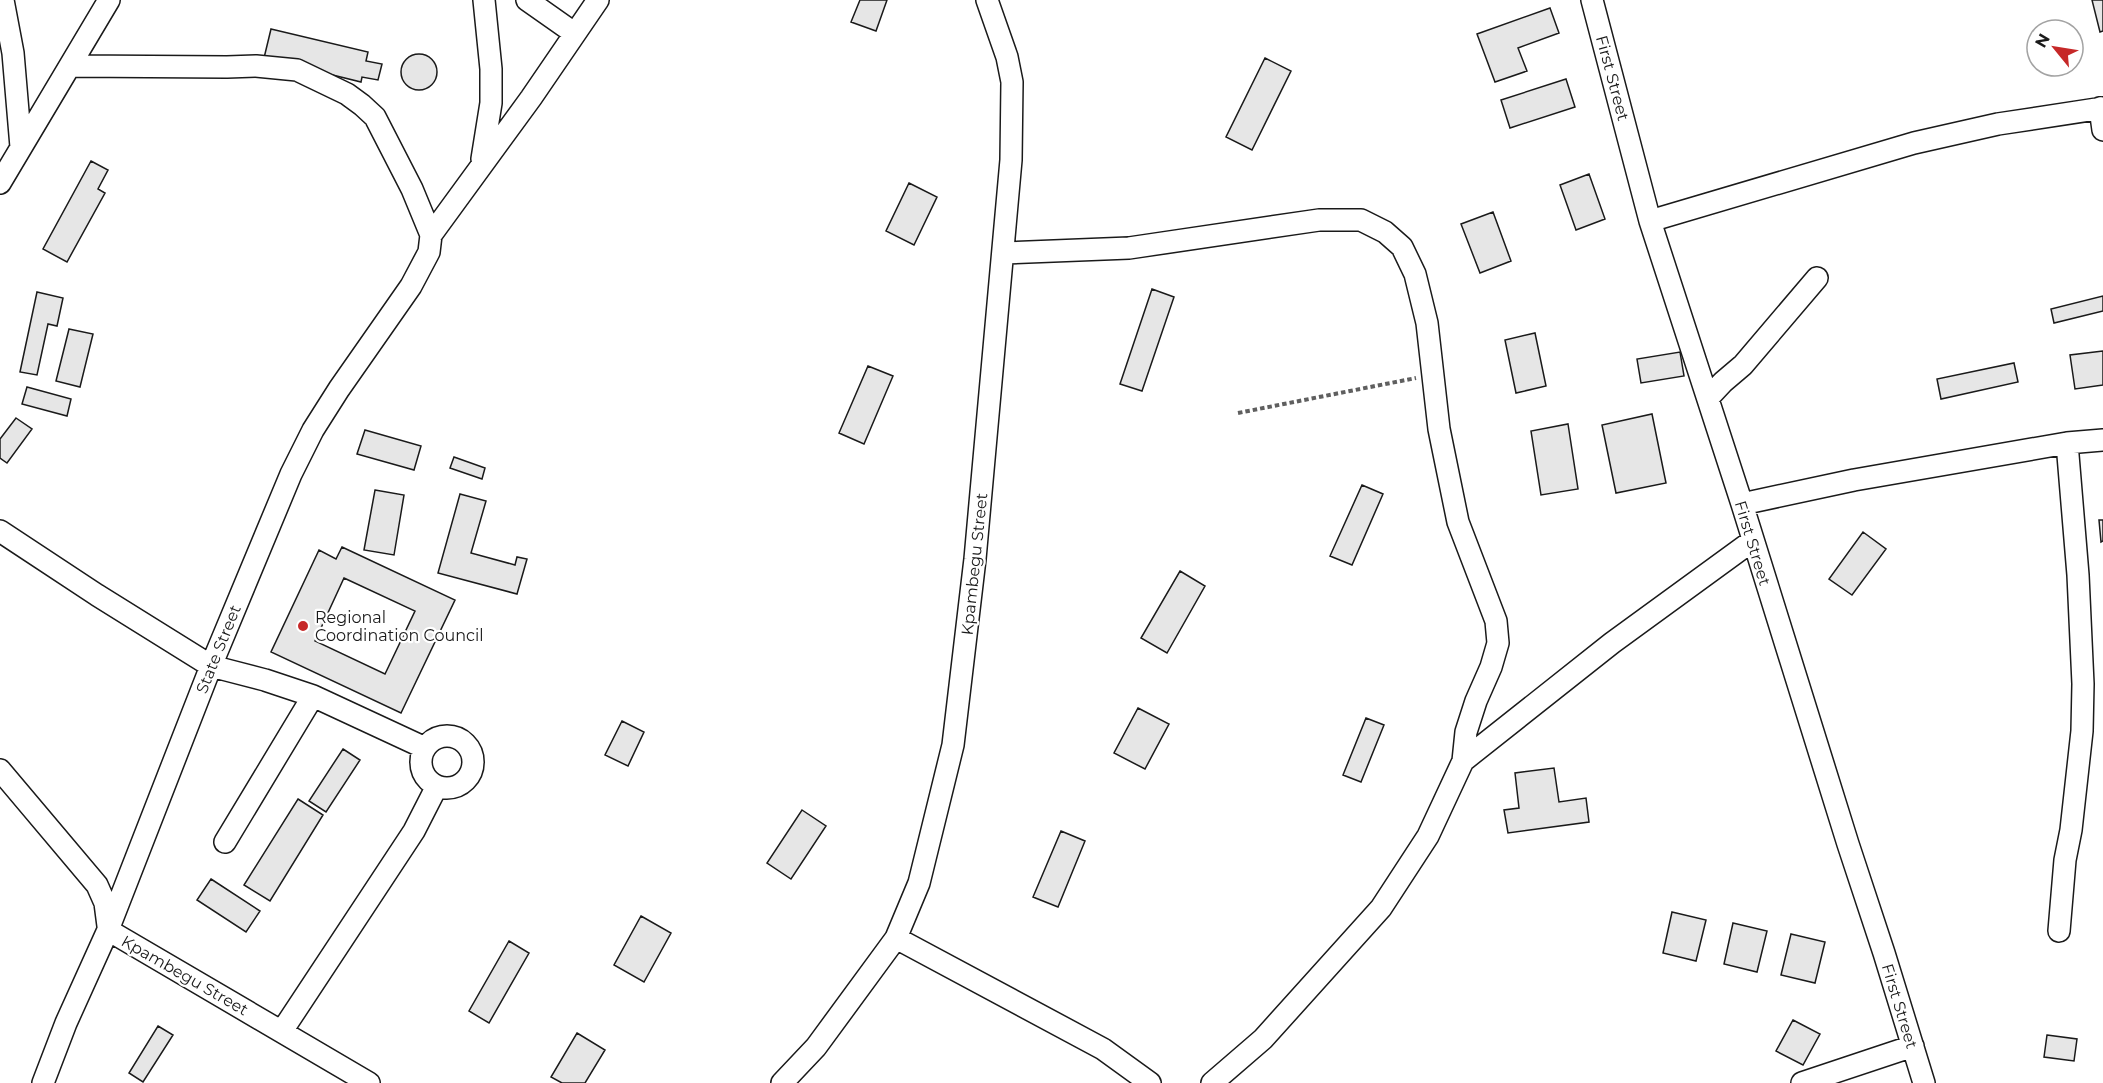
<svg xmlns="http://www.w3.org/2000/svg" width="2103" height="1083" viewBox="0 0 2103 1083" font-family="Montserrat,sans-serif">
  <style>
    .building { fill: #e6e6e6; stroke: #1a1a1a; stroke-width: 1.5; fill-rule: evenodd }
    .lines { fill: none; stroke-linecap: round; stroke-linejoin: round }
    .minor-casing { stroke: #1a1a1a; stroke-width: 24 }
    .path { stroke: #5f5f5f; stroke-width: 4; stroke-dasharray: 4.5 3; stroke-linecap: butt }
    .minor { stroke: #fff; stroke-width: 21 }
    .poi-dot { fill: #c62828; stroke: #fff; stroke-width: 2 }
    .labels { text-anchor: middle; stroke-width: 4.5; stroke-linejoin: round; paint-order: stroke }
    .street-label { font-size: 16px; fill: #1a1a1a; stroke: #fff }
    .poi-label { font-size: 16px; fill: #1a1a1a; stroke: #fff; text-anchor: start }
  </style>
  <rect width="100%" height="100%" fill="#fff"/>
  <!-- building -->
  <path class="building" d="M860,0H887L876,31L851,22Z
    M2092,0H2103V31L2100,32Z
    M1550,8L1559,33L1518,48L1527,71L1495,82L1477,34Z
    M271,29L368,52L366,61L382,64L378,80L362,77L361,82L264,58Z
    M401 72a18 18 0 1 1 36 0a18 18 0 1 1-36 0Z
    M1265,58L1291,71L1252,150L1226,137Z
    M1566,79L1575,107L1510,128L1501,100Z
    M91,161L108,170L98,189L105,193L67,262L43,249Z
    M1589,174L1605,219L1576,230L1560,185Z
    M909,183L937,197L914,245L886,231Z
    M1493,212L1511,261L1480,273L1461,224Z
    M1152,289L1174,297L1142,391L1120,384Z
    M37,292L63,298L57,326L48,324L37,375L20,372Z
    M2103,296V311L2054,323L2051,309Z
    M69,329L93,334L80,387L56,381Z
    M1535,333L1546,386L1516,393L1505,340Z
    M2103,351V385L2075,389L2070,355Z
    M1680,352L1684,376L1641,383L1637,359Z
    M2014,363L2018,382L1941,399L1937,379Z
    M868,366L893,376L864,444L839,433Z
    M27,387L71,399L67,416L22,404Z
    M1652,414L1666,483L1616,493L1602,425Z
    M16,418L32,429L7,463L0,458V439Z
    M1568,424L1578,489L1541,495L1531,431Z
    M365,430L421,446L414,470L357,454Z
    M454,457L485,468L482,479L450,468Z
    M1362,485L1383,494L1352,565L1330,556Z
    M375,490L404,495L394,555L364,550Z
    M460,494L486,501L471,553L515,565L517,557L527,559L517,594L438,573Z
    M2099,520H2103V541L2101,542Z
    M1863,532L1886,549L1852,595L1829,579Z
    M342,547L455,600L401,713L271,652L319,550L336,559ZM344,578L415,611L385,674L315,641Z
    M1180,571L1205,586L1167,653L1141,638Z
    M1138,708L1169,724L1145,769L1114,753Z
    M1366,718L1384,725L1361,782L1343,775Z
    M622,721L644,732L628,766L605,755Z
    M343,749L360,760L326,812L309,801Z
    M1554,768L1559,802L1586,798L1589,822L1508,833L1504,810L1519,808L1515,773Z
    M298,799L323,815L270,901L244,885Z
    M802,810L826,826L791,879L767,863Z
    M1061,831L1085,841L1058,907L1033,897Z
    M211,879L260,911L246,932L197,900Z
    M1672,912L1706,920L1696,961L1663,953Z
    M641,916L671,933L644,982L614,965Z
    M1733,923L1767,931L1757,972L1724,964Z
    M1791,934L1825,942L1815,983L1781,975Z
    M509,941L529,953L489,1023L469,1011Z
    M1793,1020L1820,1034L1803,1065L1776,1051Z
    M158,1026L173,1035L143,1082L129,1073Z
    M577,1033L605,1050L585,1083H562L551,1077Z
    M2047,1035L2077,1039L2074,1061L2044,1057Z"/>
  <g class="lines">
    <defs>
      <path id="minor" d="M3,0L13,53L21,147
        M527,0L574,33
        M1592,0L1650,221L1742,504L1848,844L1884,953L1924,1083
        M71,66L227,67L256,66L297,70L347,94L362,105L375,117L412,189L431,235
        M2100,108L2103,130
        M482,159L491,103V69L484,0
        M0,183L109,0
        M1650,221L1914,143L1998,124L2103,108
        M1003,253L1129,248L1319,220H1361L1385,232L1402,247L1415,274L1427,323L1439,429L1458,522L1496,621L1498,643L1491,667L1476,701L1466,732L1463,761
        M1708,398L1723,382L1743,365L1817,278
        M1742,504L1854,480L2067,443L2103,440
        M0,531L97,595L211,666L265,680L313,696L425,748
        M421 762a26 26 0 1 1 52 0a26 26 0 1 1-52 0Z
        M0,770L97,885L105,903L108,926
        M225,842L313,696
        M108,930L369,1083
        M2059,931L2065,860L2071,830L2082,731L2083,684L2078,575L2067,443
        M896,938L1103,1049L1150,1083
        M282,1031L414,831L437,786
        M43,1083L66,1023L108,930L211,666L291,474L313,430L339,389L411,286L429,252L431,235L531,98L598,0
        M782,1083L816,1047L896,938L919,883L953,745L975,559L1011,160L1012,82L1007,57L987,0
        M1212,1083L1263,1039L1381,908L1428,836L1463,761L1612,643L1752,541
        M1802,1083L1913,1046"/>
    </defs>
    <!-- minor casing -->
    <use href="#minor" class="minor-casing"/>
    <!-- path -->
    <path class="path" d="M1238,413L1416,378"/>
    <!-- minor -->
    <use href="#minor" class="minor"/>
  </g>
  <!-- markers -->
  <circle class="poi-dot" cx="303" cy="626" r="6"/>
  <g class="labels">
    <!-- street labels -->
    <g class="street-label">
      <text transform="translate(1613 78) rotate(75)" y="6">First Street</text>
      <text transform="translate(1753 543) rotate(73)" y="6">First Street</text>
      <text transform="translate(974 564) rotate(-84)" y="6">Kpambegu Street</text>
      <text transform="translate(218 649) rotate(-68)" y="6">State Street</text>
      <text transform="translate(185 975) rotate(30)" y="6">Kpambegu Street</text>
      <text transform="translate(1900 1006) rotate(73)" y="6">First Street</text>
    </g>
    <!-- poi labels -->
    <g class="poi-label">
      <text x="315" y="623">Regional<tspan x="315" dy="18">Coordination Council</tspan></text>
    </g>
  </g>
  <!-- north arrow -->
  <g transform="translate(2055 48) rotate(300)"><circle r="28" fill="#ffffff" stroke="#a3a3a3" stroke-width="1.5"/>
  <path d="M0-4.5L10 22L0 15L-10 22Z" fill="#c62828"/>
  <text y="-9" font-size="16" font-weight="bold" text-anchor="middle" fill="#1a1a1a">N</text>
  </g>
</svg>
